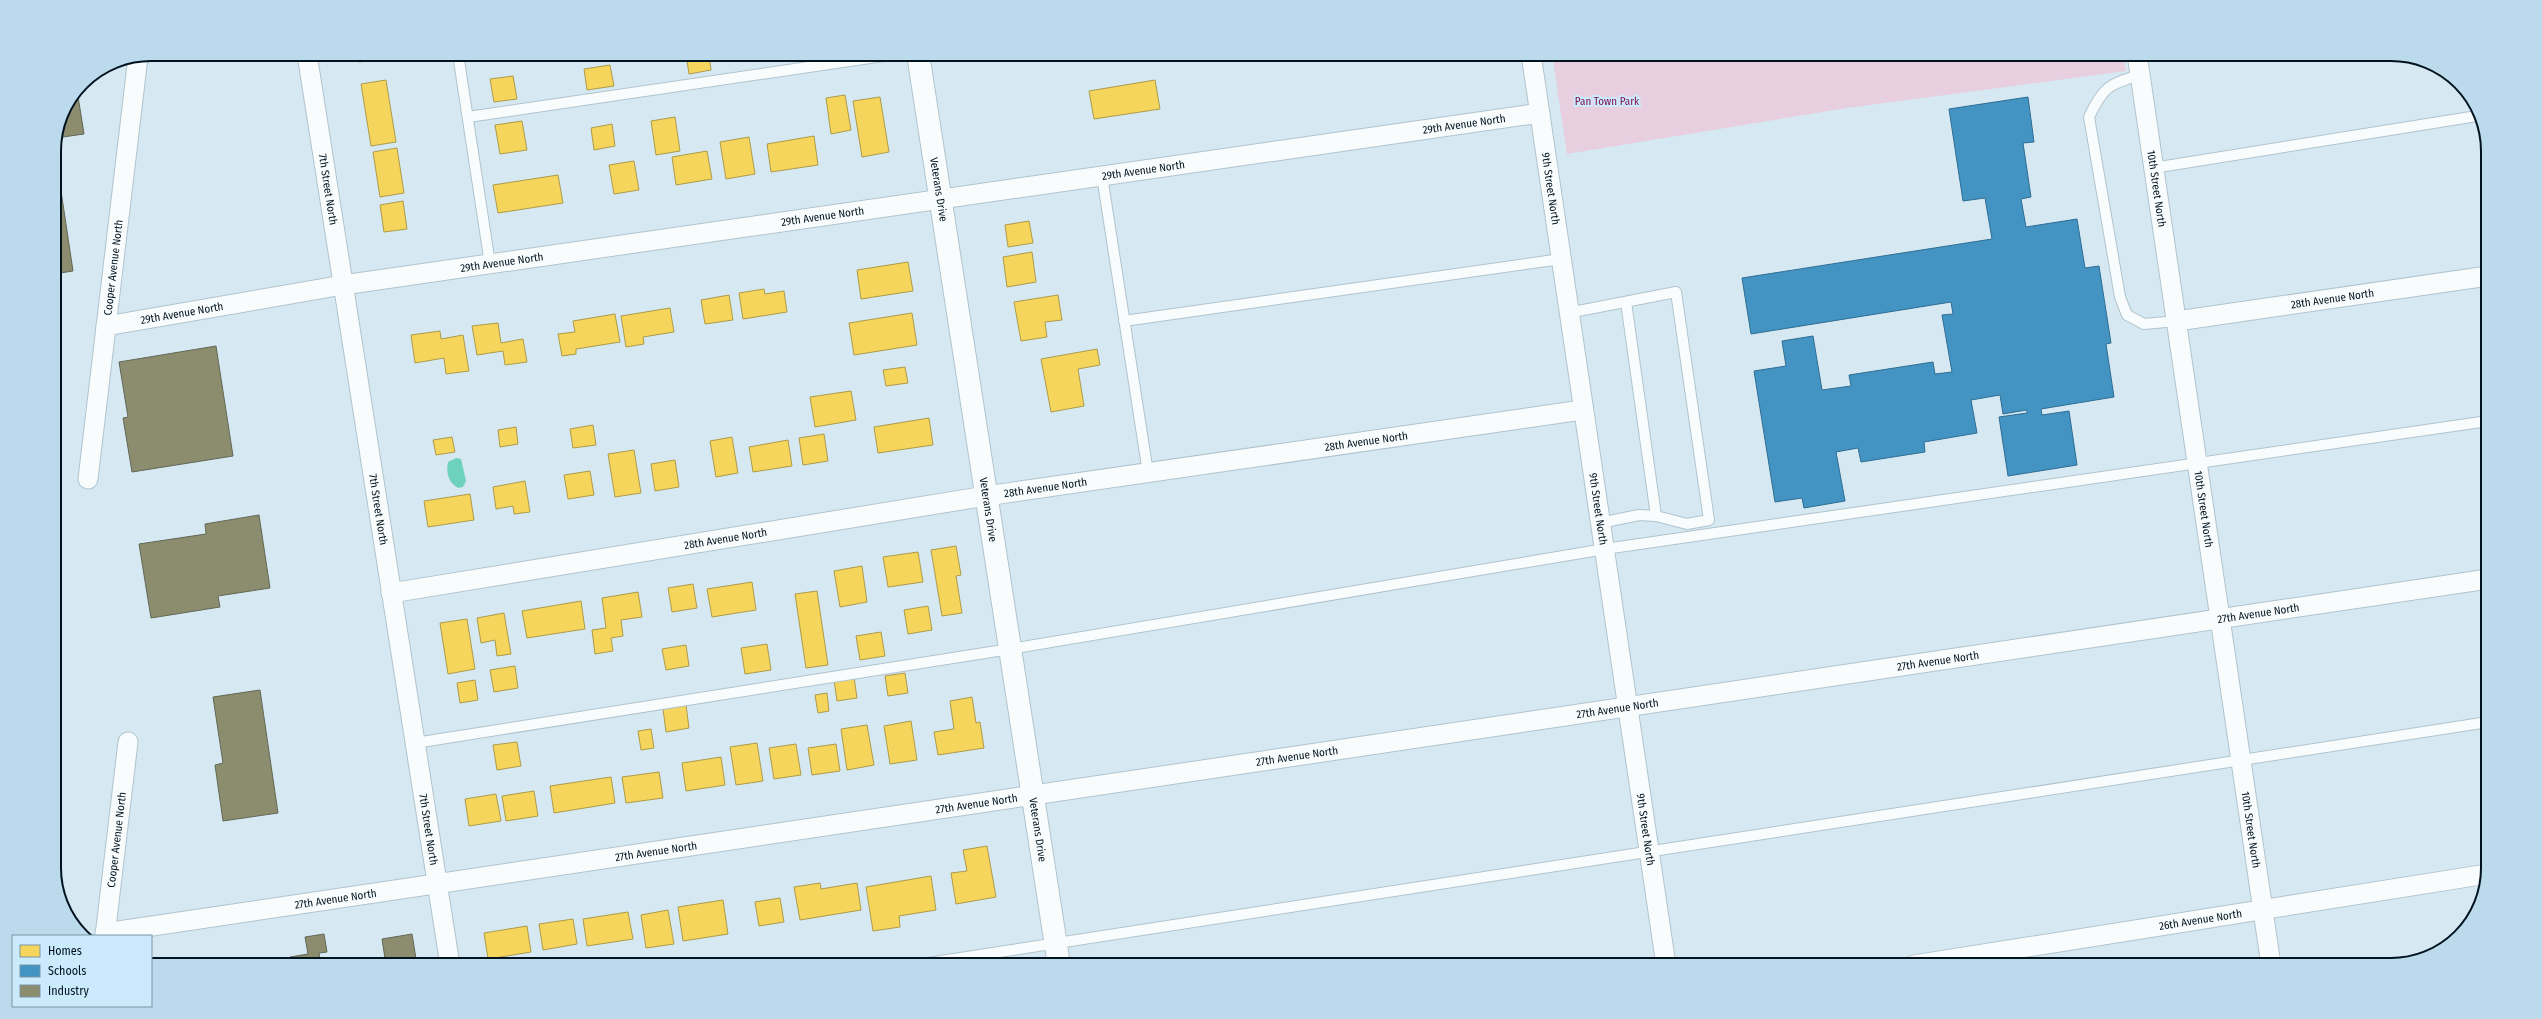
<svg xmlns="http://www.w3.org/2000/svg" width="2542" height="1019" viewBox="0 0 2542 1019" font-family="'Fira Sans Condensed',sans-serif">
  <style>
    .green { fill: #e7cfe0 }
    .water { fill: #6dd1bc }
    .homes { fill: #f6d55c; stroke: #ac9b49 }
    .schools { fill: #4393c3; stroke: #2f6d92 }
    .industry { fill: #8c8c6e; stroke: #626856 }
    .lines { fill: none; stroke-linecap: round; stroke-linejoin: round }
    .lane-casing { stroke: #b1c4ce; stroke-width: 12 }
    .street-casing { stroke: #b1c4ce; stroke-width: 21 }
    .secondary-casing { stroke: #b1c4ce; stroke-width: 24 }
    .lane { stroke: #f9fcfd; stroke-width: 10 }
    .street { stroke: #f9fcfd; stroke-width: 19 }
    .secondary { stroke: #f9fcfd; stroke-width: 22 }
    .labels { text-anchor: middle; stroke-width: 4; stroke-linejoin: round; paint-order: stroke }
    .park-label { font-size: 11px; fill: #801551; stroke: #cbebfd }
    .street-label { font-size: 11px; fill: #01131e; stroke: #cbebfd }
    .rim { fill: none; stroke: #01131e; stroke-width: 2 }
  </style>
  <rect width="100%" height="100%" fill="#d6e8f2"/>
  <!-- green -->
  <path class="green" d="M1552,54H2123L2126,71L1847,108L1567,154Z"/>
  <!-- water -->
  <path class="water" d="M456,458L461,459L466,481L463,487L458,488C448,482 446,473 448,462Z"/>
  <!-- homes -->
  <path class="homes" d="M358,54H410L359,62Z
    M686,54H709L711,70L689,74Z
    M610,65L614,86L587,90L584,69Z
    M513,76L517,99L494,102L490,79Z
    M386,80L396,142L371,146L361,84Z
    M1155,80L1160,109L1094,119L1089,91Z
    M845,95L851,130L831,134L826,98Z
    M880,97L889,152L862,157L853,101Z
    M675,117L680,151L656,155L651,121Z
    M522,121L527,150L500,154L495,125Z
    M612,124L615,146L594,150L591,128Z
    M814,136L818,165L771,172L767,144Z
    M749,137L755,174L726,179L720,142Z
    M397,148L404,193L380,197L373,152Z
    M707,151L712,179L676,185L672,157Z
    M634,161L639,190L614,194L609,165Z
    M558,175L563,203L498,213L493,185Z
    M403,201L407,229L384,232L380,205Z
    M1029,221L1033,243L1008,247L1005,225Z
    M1032,252L1036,282L1007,287L1003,257Z
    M908,262L913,291L861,299L857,270Z
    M764,289L765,294L784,291L787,312L743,319L739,293Z
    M729,295L733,320L705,324L701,300Z
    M1058,295L1062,320L1045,322L1047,337L1021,341L1014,302Z
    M670,308L674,332L643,337L644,344L626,347L621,316Z
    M912,313L917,345L854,355L849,323Z
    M615,314L620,342L576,349V354L562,356L558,334L575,332L573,321Z
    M498,323L501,343L523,339L527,362L505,365L503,351L477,355L472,326Z
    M440,331L441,339L463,335L469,371L446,374L444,358L415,363L411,335Z
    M1097,349L1100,365L1078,369L1084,406L1051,412L1041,359Z
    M905,367L908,383L886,386L883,370Z
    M851,391L856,420L815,427L810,397Z
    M929,418L933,445L878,453L874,427Z
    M593,425L596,445L573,448L570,429Z
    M516,427L518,444L500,447L498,430Z
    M824,434L828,461L803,465L799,438Z
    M452,437L455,452L436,455L433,440Z
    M732,437L738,473L716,477L710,441Z
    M788,440L792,466L753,472L749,447Z
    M634,450L641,493L615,497L608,454Z
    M675,460L679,487L655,491L651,464Z
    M590,471L594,495L568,499L564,475Z
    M525,481L530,512L514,514L513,506L496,509L493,487Z
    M470,494L474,520L428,527L424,501Z
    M956,546L961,575L956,576L962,613L942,616L931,550Z
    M918,552L923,582L888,587L883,557Z
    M862,566L867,602L840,607L834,571Z
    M752,582L756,610L712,617L707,589Z
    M693,584L697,608L672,612L668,588Z
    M817,591L828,665L806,668L795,594Z
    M638,592L642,617L621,620L623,636L611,638L613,651L595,654L592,630L606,628L602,598Z
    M581,601L585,629L527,638L522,611Z
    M928,606L932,630L908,634L904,610Z
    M504,613L511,654L497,656L495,640L481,643L477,618Z
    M467,619L475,669L448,674L440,623Z
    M881,632L885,656L860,660L856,636Z
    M767,644L771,670L745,674L741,648Z
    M686,645L689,666L666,670L662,649Z
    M515,666L518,688L494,692L490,670Z
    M905,673L908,693L888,696L885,676Z
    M854,677L857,698L837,701L834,680Z
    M475,680L478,700L460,703L457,683Z
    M827,693L829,711L818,713L815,695Z
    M972,697L976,723L980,722L984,748L938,755L934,732L954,729L950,701Z
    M686,705L689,728L666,732L663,709Z
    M911,721L917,760L890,764L884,726Z
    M867,725L874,765L847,770L841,729Z
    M651,729L654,748L641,750L638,731Z
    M517,742L521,766L497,770L493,745Z
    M757,743L763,781L736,785L730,747Z
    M796,744L801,775L774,779L769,748Z
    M836,744L840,771L812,775L808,748Z
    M721,757L725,785L686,791L682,763Z
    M659,772L663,798L626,803L622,777Z
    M611,777L615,803L554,813L550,786Z
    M534,791L538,816L506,821L502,796Z
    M496,794L501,821L469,826L465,799Z
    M987,846L996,897L956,904L951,873L967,871L963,850Z
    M931,876L936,910L899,916L900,927L873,931L866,887Z
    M820,883L821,889L857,883L861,910L800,920L794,887Z
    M780,898L784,922L759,926L755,902Z
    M723,900L728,934L683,941L678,907Z
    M668,910L674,944L646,948L641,915Z
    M628,912L633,939L587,946L583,919Z
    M573,919L577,944L543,950L539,924Z
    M527,926L531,952L488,959L484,933Z"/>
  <!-- schools -->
  <path class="schools" d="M2028,97L2034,142L2023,143L2031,197L2021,199L2026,227L2077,219L2085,268L2099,266L2111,343L2106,344L2114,397L2041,409L2042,415L2069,411L2077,465L2008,476L1999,417L2027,413V410L2003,414L2000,395L1971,400L1977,433L1924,442L1925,452L1861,462L1858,448L1836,452L1845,501L1804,508L1802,498L1775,502L1754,371L1786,366L1782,341L1813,336L1822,390L1851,386L1849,375L1933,362L1935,374L1952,372L1942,315L1953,314L1951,302L1751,334L1742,278L1992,239L1985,198L1963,201L1949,109Z"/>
  <!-- industry -->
  <path class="industry" d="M77,90L84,134L56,138L61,113Z
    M54,144L73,271L54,274Z
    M216,346L233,456L132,472L123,418L128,417L119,362Z
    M259,515L270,588L218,596L220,607L151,618L139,544L206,534L205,524Z
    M260,690L278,813L223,821L215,765L223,763L213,697Z
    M324,934L327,952L319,953L321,965H292L290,957L308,954L305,937Z
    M412,934L417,965H386L382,939Z
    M151,963L191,965H151Z"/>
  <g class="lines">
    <defs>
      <path id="lane" d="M458,54L490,264
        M2140,75C2109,84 2103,87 2089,117L2120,297L2127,315L2144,324L2177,321
        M468,117L897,54
        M2153,168L2477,116
        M1102,176L1148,473
        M1626,302L1656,516
        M1568,313L1676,292L1709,520L1687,524L1656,516L1639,515L1600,523
        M1124,321L1561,259
        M415,743L1010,649L1605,549L2488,421
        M915,965L2488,722"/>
      <g id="street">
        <path id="s1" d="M307,54L450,965"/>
        <path id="s2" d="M1531,54L1666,965"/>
        <path id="s3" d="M2137,54L2271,965"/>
        <path id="s4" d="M2177,321L2488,276"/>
        <path id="s5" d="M106,326L343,285L1540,113"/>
        <path id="s6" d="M88,479L138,57"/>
        <path id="s7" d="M391,593L986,496L1582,410"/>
        <path id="s8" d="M105,933L2488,579"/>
        <path id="s9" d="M105,936L128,742"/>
        <path id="s10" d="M1914,965L2487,874"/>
      </g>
      <g id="secondary">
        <path id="s11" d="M918,54L1059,965"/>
      </g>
    </defs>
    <!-- lane casing -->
    <use href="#lane" class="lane-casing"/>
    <!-- street casing -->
    <use href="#street" class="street-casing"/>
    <!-- secondary casing -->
    <use href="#secondary" class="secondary-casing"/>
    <!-- lane -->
    <use href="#lane" class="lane"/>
    <!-- street -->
    <use href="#street" class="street"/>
    <!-- secondary -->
    <use href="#secondary" class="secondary"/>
  </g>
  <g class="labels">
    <!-- park labels -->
    <g class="park-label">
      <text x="1607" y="105">Pan Town Park</text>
    </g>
    <!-- street labels -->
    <g class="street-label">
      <text dy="4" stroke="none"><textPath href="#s5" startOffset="1373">29th Avenue North</textPath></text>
      <text dy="4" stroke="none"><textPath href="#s5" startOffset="1049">29th Avenue North</textPath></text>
      <text dy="4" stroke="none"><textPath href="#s1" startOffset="137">7th Street North</textPath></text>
      <text dy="4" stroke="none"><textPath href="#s11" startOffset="137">Veterans Drive</textPath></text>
      <text dy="4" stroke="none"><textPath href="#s2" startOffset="136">9th Street North</textPath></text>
      <text dy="4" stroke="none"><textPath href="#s3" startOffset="136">10th Street North</textPath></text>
      <text dy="4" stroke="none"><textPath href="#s5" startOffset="725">29th Avenue North</textPath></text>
      <text dy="4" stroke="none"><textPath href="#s5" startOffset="401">29th Avenue North</textPath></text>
      <text dy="4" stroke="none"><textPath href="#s6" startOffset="213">Cooper Avenue North</textPath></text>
      <text dy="4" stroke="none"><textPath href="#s4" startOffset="157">28th Avenue North</textPath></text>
      <text dy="4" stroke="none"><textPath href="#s5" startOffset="77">29th Avenue North</textPath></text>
      <text dy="4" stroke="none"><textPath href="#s7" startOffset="987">28th Avenue North</textPath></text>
      <text dy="4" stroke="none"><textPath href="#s7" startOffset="663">28th Avenue North</textPath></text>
      <text dy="4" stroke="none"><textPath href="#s3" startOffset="460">10th Street North</textPath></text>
      <text dy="4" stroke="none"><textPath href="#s1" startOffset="461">7th Street North</textPath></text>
      <text dy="4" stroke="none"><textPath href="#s11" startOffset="461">Veterans Drive</textPath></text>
      <text dy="4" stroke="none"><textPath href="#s2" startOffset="460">9th Street North</textPath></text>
      <text dy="4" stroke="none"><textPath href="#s7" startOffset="339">28th Avenue North</textPath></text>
      <text dy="4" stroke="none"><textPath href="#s8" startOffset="2177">27th Avenue North</textPath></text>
      <text dy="4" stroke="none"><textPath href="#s8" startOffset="1853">27th Avenue North</textPath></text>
      <text dy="4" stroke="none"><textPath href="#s8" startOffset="1529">27th Avenue North</textPath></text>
      <text dy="4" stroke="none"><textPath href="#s8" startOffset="1205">27th Avenue North</textPath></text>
      <text dy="4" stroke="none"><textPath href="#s8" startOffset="881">27th Avenue North</textPath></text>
      <text dy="4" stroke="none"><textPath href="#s1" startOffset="785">7th Street North</textPath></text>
      <text dy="4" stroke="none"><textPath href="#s11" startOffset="785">Veterans Drive</textPath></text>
      <text dy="4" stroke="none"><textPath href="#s2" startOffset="784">9th Street North</textPath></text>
      <text dy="4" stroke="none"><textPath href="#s3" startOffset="784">10th Street North</textPath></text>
      <text dy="4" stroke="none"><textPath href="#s9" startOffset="97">Cooper Avenue North</textPath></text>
      <text dy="4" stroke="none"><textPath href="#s8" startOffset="557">27th Avenue North</textPath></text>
      <text dy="4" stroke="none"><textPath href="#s8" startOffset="233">27th Avenue North</textPath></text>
      <text dy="4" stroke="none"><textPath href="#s10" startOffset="290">26th Avenue North</textPath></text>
    </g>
  </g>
  <!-- crop -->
  <path d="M0 0H2542V1019H0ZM151 61H2391A90 90 0 0 1 2481 151V868A90 90 0 0 1 2391 958H151A90 90 0 0 1 61 868V151A90 90 0 0 1 151 61Z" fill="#bbdaeb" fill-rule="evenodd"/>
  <path class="rim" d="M151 61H2391A90 90 0 0 1 2481 151V868A90 90 0 0 1 2391 958H151A90 90 0 0 1 61 868V151A90 90 0 0 1 151 61Z"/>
  <!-- legend -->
  <rect x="12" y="935" width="140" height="72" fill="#cbebfd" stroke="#7a95a4"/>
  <rect x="20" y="945" width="20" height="12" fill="#f6d55c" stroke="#7a95a4"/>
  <text x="48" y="955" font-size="12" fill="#01131e">Homes</text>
  <rect x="20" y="965" width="20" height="12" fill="#4393c3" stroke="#7a95a4"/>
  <text x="48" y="975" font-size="12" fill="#01131e">Schools</text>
  <rect x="20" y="985" width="20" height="12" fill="#8c8c6e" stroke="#7a95a4"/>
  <text x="48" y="995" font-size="12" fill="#01131e">Industry</text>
</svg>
